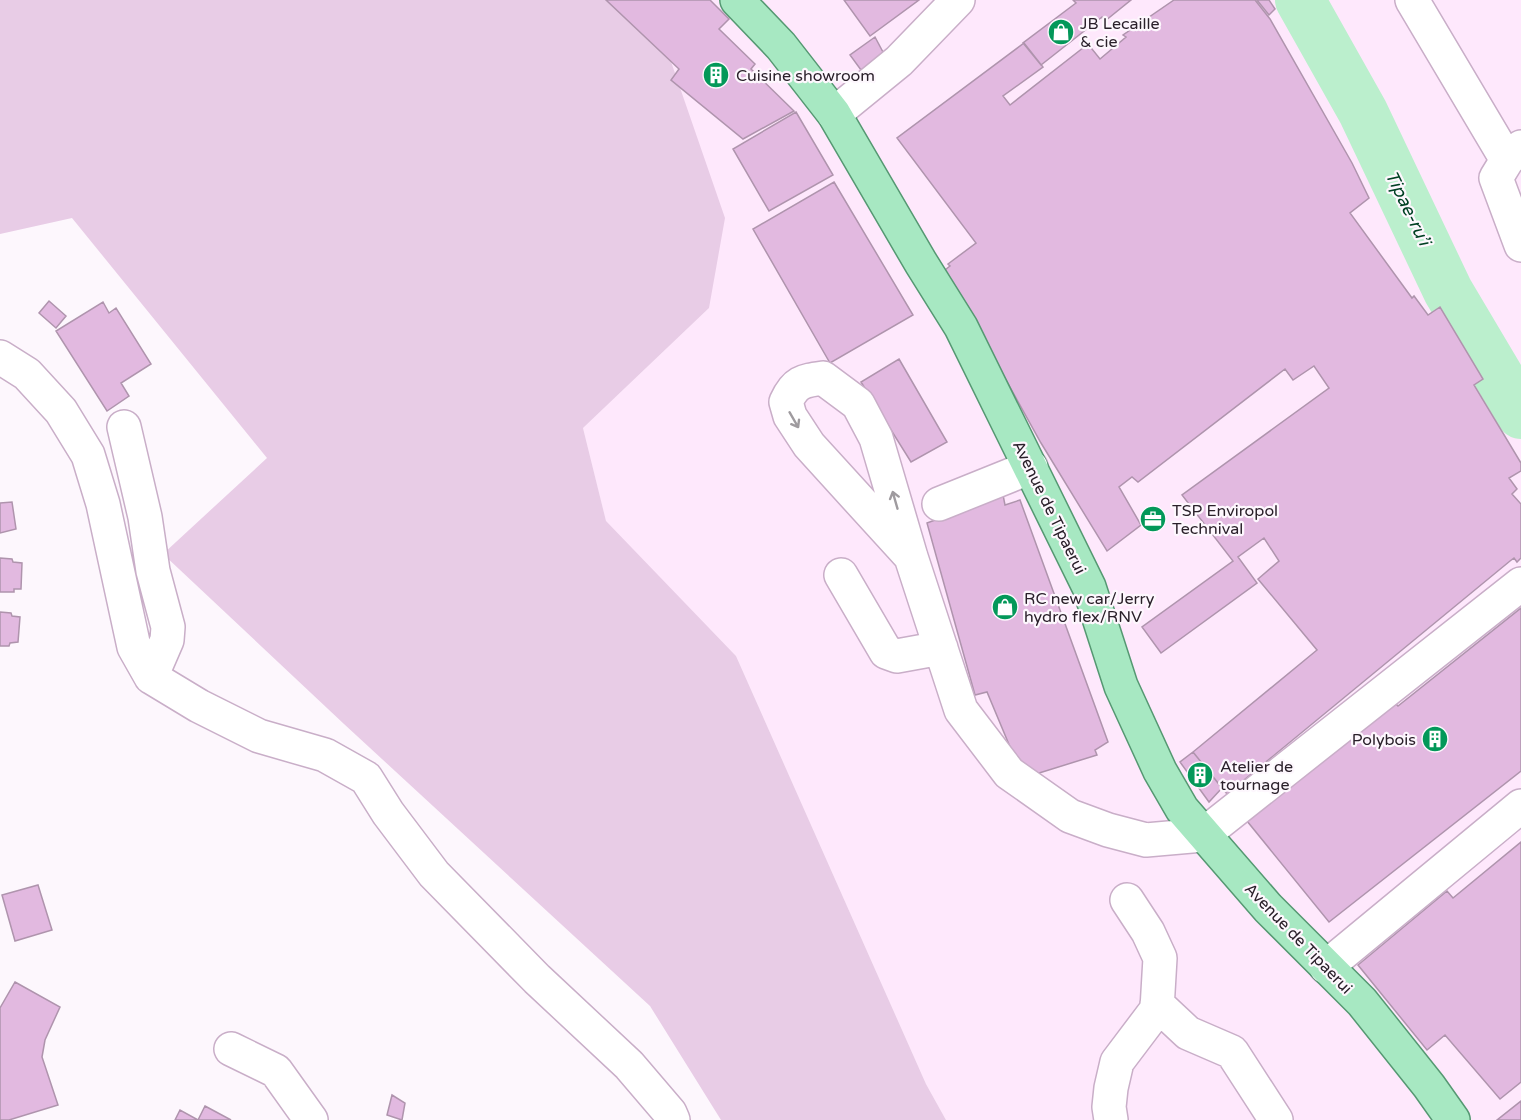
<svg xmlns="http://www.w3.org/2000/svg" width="1521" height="1120" viewBox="0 0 1521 1120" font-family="'Varela Round',sans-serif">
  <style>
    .built { fill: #fee8fc }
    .green { fill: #e8cce6 }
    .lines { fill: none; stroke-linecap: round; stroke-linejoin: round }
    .river { stroke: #bbefcd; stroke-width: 50 }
    .building { fill: #e2b9e0; stroke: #af94ad; stroke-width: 1.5 }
    .minor-casing { stroke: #c9aec8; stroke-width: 36 }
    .major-casing { stroke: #559872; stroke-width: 36 }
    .minor { stroke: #fff; stroke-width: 33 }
    .major { stroke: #a7e8c2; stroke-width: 33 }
    .oneway { stroke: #9f9b9f }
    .labels { text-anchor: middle; stroke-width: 4.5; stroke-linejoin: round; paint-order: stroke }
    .poi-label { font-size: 16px; fill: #2a202a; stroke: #fdf7fd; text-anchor: start }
    .street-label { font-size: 16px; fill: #2a202a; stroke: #fdf7fd }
    .water-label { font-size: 18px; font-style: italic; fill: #004123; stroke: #fdf7fd }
  </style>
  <rect width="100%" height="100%" fill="#fdf7fd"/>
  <!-- built -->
  <path class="built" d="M628,0H1521V1120H946L926,1084L736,656L606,522L583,428L709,308Z"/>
  <!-- green -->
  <path class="green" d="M0,0H628L658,24L725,218L709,308L583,428L606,521L736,656L926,1084L946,1120H721L650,1006L344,724L163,554L267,458L72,218L0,234Z"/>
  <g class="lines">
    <!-- river -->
    <path class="river" d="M1300,0L1363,112L1448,291L1521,414"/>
  </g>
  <!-- building -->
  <path class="building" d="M606,0H710L729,19L719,29L755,64L751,69L794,111L743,139L671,80L679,69Z
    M844,0H919L870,36Z
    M1073,0H1131L1105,21L1102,17L1041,65L1023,43L1076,3Z
    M1174,0H1255L1270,19L1352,163L1369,198L1350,213L1412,298L1414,296L1428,315L1440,307L1483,379L1474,385L1521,463V471L1509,478L1517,489L1512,494L1521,504V558L1517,562L1514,558L1510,561L1227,794L1193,752L1317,650L1258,579L1279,561L1264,538L1238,557L1257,583L1161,653L1142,627L1233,561L1182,495L1329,388L1314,366L1293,380L1285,369L1138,482L1132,477L1119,487L1141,525L1107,551L1041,443L945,270L950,266L948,264L976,243L897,138L1024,43L1043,67L1003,96L1010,105L1088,44L1100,59L1126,37L1123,35Z
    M1257,0H1269L1275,9L1269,15Z
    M875,37L884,54L861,70L850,55Z
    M796,112L833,175L769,211L733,149Z
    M834,182L913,315L830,363L753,229Z
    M49,301L66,316L56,328L39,313Z
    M103,302L109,313L116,308L151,364L121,383L129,396L107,411L56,331Z
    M899,359L947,442L911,462L861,382Z
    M1003,495L1005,505L1020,500L1108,742L1095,750L1097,755L1023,778L987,692L975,695L927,523Z
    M12,502L16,529L0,533V503Z
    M0,558L12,559L13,562L22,563L21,589H14V592H0Z
    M1521,608V771L1329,922L1247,821L1394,702L1398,706Z
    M0,612L11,613L12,616L20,617L18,642L10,643L9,646H0Z
    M1193,752L1222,788L1209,802L1180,762Z
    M1521,842V1082L1500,1099L1445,1035L1427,1050L1358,965L1447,891L1453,898Z
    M38,885L52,930L15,941L2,895Z
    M15,982L60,1007L45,1040L42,1057L58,1105L9,1120H0V1008Z
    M392,1095L405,1103L402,1120L387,1115Z
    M1521,1101V1120H1497Z
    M205,1106L231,1120H175L180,1110L198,1120Z"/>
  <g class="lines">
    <defs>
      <path id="minor" d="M1412,0L1507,160
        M834,114L899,61L958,0
        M1521,147L1507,160L1496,178L1521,245
        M0,357L27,374L61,411L88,455L103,504L134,647L151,677L199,706L259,736L325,755L366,778L388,813L434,874L537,979L629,1065L670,1113L673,1120
        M124,427L145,517L153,571L168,627L167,640L151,677
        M939,504L1031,467
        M911,557L809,445L790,416L786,402C795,382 802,381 823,378L858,404L876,438L911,557L961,710L1009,773L1070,816L1108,830L1146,840L1203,835L1521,584
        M841,575L886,652L897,656L941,648
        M1326,967L1521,806
        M1157,1004L1188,1033L1232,1052L1276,1120
        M231,1049L276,1071L311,1120
        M1111,1120L1109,1107L1111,1088L1117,1062L1157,1009L1160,958L1148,932L1127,900"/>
      <path id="major" d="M737,0L781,46L834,114L921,263L961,327L1089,587L1121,686L1160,771L1182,809L1268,908L1362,1002L1429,1086L1453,1120"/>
    </defs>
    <!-- minor casing -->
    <use href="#minor" class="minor-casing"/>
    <!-- major casing -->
    <use href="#major" class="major-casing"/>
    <!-- minor -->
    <use href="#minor" class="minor"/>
    <!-- major -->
    <use href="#major" class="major"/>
  </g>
  <!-- one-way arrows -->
  <defs><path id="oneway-shaft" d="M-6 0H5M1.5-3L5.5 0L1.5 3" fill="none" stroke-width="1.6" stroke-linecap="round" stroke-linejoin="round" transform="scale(1.5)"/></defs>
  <g class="oneway">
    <use href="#oneway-shaft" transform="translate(794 420) rotate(60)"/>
    <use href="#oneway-shaft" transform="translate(895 500) rotate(-106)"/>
  </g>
  <!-- icons -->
  <defs>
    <symbol id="shop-disc" viewBox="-11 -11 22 22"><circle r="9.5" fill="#039859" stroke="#fdf7fd"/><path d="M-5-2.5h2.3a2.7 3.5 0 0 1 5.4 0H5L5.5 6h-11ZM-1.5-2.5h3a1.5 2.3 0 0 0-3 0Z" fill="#fff"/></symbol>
    <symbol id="building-disc" viewBox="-11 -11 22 22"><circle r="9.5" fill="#039859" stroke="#fdf7fd"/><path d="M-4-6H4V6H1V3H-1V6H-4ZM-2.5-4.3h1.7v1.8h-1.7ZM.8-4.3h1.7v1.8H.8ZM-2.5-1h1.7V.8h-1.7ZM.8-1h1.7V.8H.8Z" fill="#fff"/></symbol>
    <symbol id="office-disc" viewBox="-11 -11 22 22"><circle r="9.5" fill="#039859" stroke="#fdf7fd"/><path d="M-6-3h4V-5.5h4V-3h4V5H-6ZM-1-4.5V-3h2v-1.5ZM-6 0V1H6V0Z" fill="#fff"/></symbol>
  </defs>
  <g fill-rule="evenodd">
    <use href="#shop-disc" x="1046" y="17" width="30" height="30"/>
    <use href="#building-disc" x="701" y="60" width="30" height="30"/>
    <use href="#office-disc" x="1138" y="504" width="30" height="30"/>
    <use href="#shop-disc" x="990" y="592" width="30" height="30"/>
    <use href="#building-disc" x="1420" y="724" width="30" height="30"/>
    <use href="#building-disc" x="1185" y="760" width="30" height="30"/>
  </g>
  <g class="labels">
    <!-- poi labels -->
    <g class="poi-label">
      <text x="1080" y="29">JB Lecaille<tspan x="1080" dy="18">&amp; cie</tspan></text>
      <text x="736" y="81">Cuisine showroom</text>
      <text x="1172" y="516">TSP Enviropol<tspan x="1172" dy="18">Technival</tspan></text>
      <text x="1024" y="604">RC new car/Jerry<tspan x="1024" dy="18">hydro flex/RNV</tspan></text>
      <text x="1416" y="745" text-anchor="end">Polybois</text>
      <text x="1220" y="772">Atelier de<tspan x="1220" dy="18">tournage</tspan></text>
    </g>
    <!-- street labels -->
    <g class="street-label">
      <text transform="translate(1050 507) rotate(64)" y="6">Avenue de Tipaerui</text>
      <text transform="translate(1299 938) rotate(46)" y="6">Avenue de Tipaerui</text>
    </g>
    <!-- water labels -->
    <g class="water-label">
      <text transform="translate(1408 208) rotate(64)" y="6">Tipae-ru’i</text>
    </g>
  </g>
</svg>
